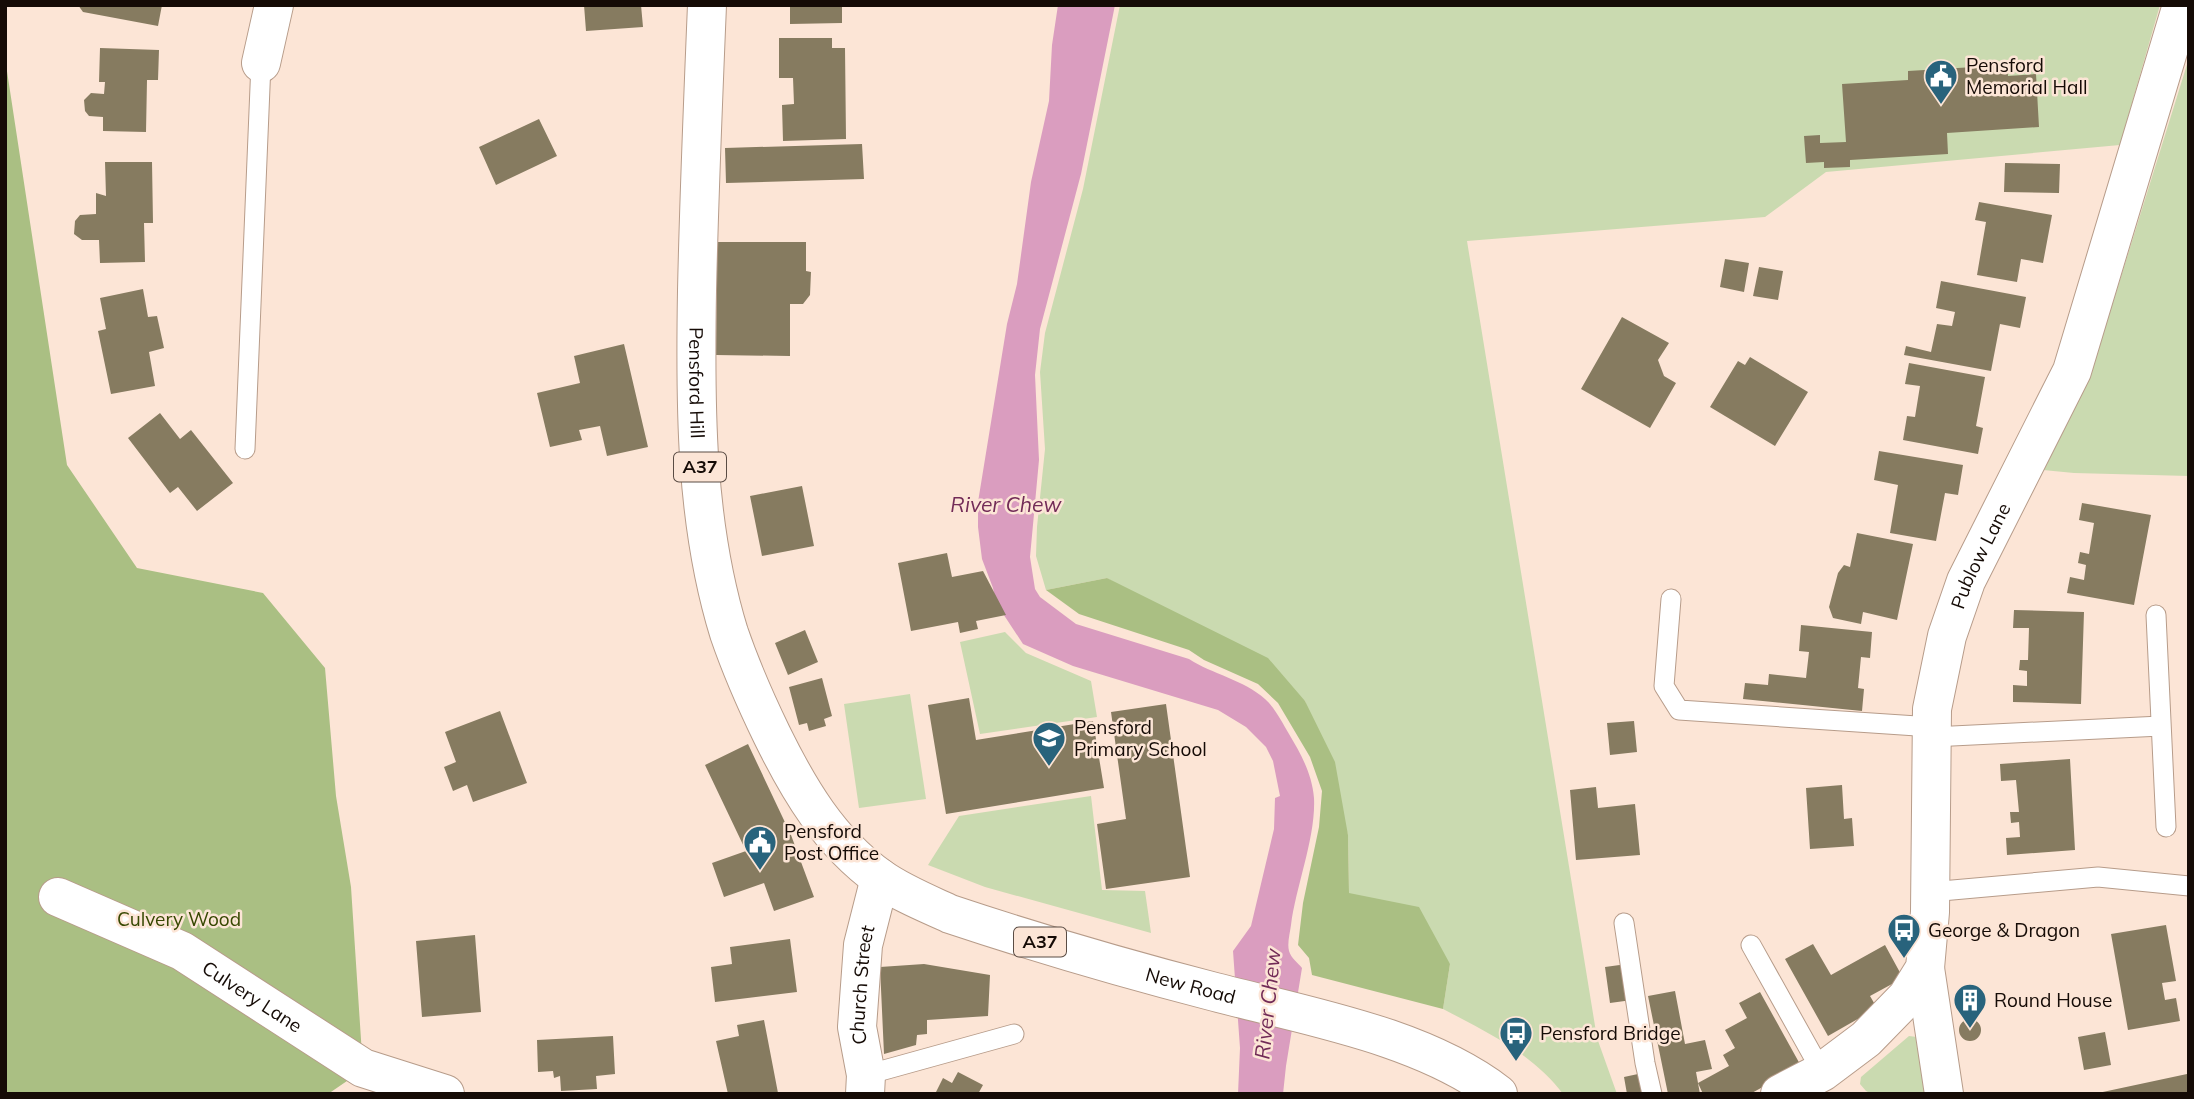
<svg xmlns="http://www.w3.org/2000/svg" width="2194" height="1099" viewBox="0 0 2194 1099" font-family="Mulish,sans-serif">
  <style>
    .green { fill: #cadab0 }
    .forest { fill: #aabf83 }
    .water { fill: #da9dbf }
    .building { fill: #867b60 }
    .lines { fill: none; stroke-linecap: round; stroke-linejoin: round }
    .service-casing { stroke: #b79c8a; stroke-width: 21 }
    .minor-casing { stroke: #b79c8a; stroke-width: 40 }
    .trunk-casing { stroke: #b79c8a; stroke-width: 40 }
    .service { stroke: #fff; stroke-width: 19 }
    .minor { stroke: #fff; stroke-width: 38 }
    .trunk { stroke: #fff; stroke-width: 38 }
    .labels { text-anchor: middle; stroke-width: 5; stroke-linejoin: round; paint-order: stroke }
    .shield { fill: #fce5d6; stroke: #5a4c44; stroke-width: 2 }
    .shield-label { font-size: 18px; font-weight: bold; fill: #150b06 }
    .poi-label { font-size: 19px; fill: #150b06; stroke: #fce5d6; text-anchor: start }
    .street-label { font-size: 19px; fill: #150b06; stroke: #fce5d6 }
    .park-label { font-size: 19px; fill: #374802; stroke: #fce5d6 }
    .water-label { font-size: 21px; font-style: italic; fill: #722b57; stroke: #fce5d6 }
  </style>
  <rect width="100%" height="100%" fill="#fce5d6"/>
  <!-- green -->
  <path class="green" d="M1120,5H2160L2120,145L1826,172L1765,217L1467,241L1597,1038L1617,1094H1563C1533,1054 1487,1032 1443,1009L1450,964L1349,894L1348,835L1305,701L1107,578L1046,590L1036,556L1037,527L1045,449L1040,372L1045,333L1083,189Z
    M2189,58V476L2074,473L2043,470L2096,357Z
    M1005,632L1026,653L1091,681L1097,717L980,734L960,642Z
    M910,694L926,799L859,808L844,704Z
    M1091,796L1102,890L1145,891L1151,933L985,887L928,865L959,816Z
    M1909,1036L1917,1037L1932,1094H1872L1866,1091L1860,1084L1861,1077Z"/>
  <!-- forest -->
  <path class="forest" d="M5,58L67,465L137,568L263,593L325,668L336,796L351,887L363,1070L328,1094H5Z
    M1107,578L1268,658L1305,701L1335,762L1348,835L1349,893L1419,907L1450,964L1443,1009L1312,975L1309,958L1298,945L1303,903L1319,827L1322,791L1310,757L1278,703L1258,684L1204,660L1189,650L1079,614L1046,590Z"/>
  <!-- water -->
  <path class="water" d="M1058,5H1115L1081,174L1040,329L1035,375L1039,460L1030,557L1035,589L1040,597L1076,624L1189,659C1212,674 1244,680 1265,699C1275,708 1282,722 1289,734C1301,754 1312,774 1314,798C1316,837 1296,886 1291,925C1290,933 1287,943 1289,951C1291,958 1298,963 1302,968L1286,1066L1283,1094H1238L1240,1048L1233,951L1251,926L1274,829L1275,798L1280,796L1273,761L1266,747L1246,727L1218,710L1073,666L1023,644L996,603L993,588L982,559L978,527V502L1007,324L1017,284L1031,182L1049,101L1052,45Z"/>
  <!-- building -->
  <path class="building" d="M78,5H162L158,26L83,12Z
    M584,5H641L643,27L586,31Z
    M790,5H842V23L790,24Z
    M779,38H832V48H845L846,139L783,141L782,105L794,104L793,78H779Z
    M100,48L159,50L158,80H147L146,132L103,131V117L89,116L85,111L84,100L91,93L104,94L105,82H99Z
    M2007,65L2008,76L2036,74L2039,127L1947,133L1948,154L1850,160V167L1824,168V162L1806,163L1804,136L1820,135V143L1846,142L1842,84L1908,80V71Z
    M539,119L557,156L496,185L479,147Z
    M862,144L864,179L726,183L725,148Z
    M105,162H152L153,223H144L145,262L100,263L99,240H82L74,234L75,221L80,215L96,214V193L106,196Z
    M2005,163L2060,164L2059,193L2004,192Z
    M1979,202L2052,215L2043,263L2021,259L2017,282L1977,275L1986,222L1975,220Z
    M717,242H806V271L811,272L810,295L803,304H790V356L716,355Z
    M1725,259L1749,263L1744,292L1720,287Z
    M1759,267L1783,271L1778,300L1753,296Z
    M1941,281L2026,297L2020,328L2000,324L1991,371L1904,355L1906,346L1931,352L1937,324L1952,326L1955,312L1936,308Z
    M143,289L148,317L157,316L164,348L149,352L155,386L111,394L98,331L106,329L100,298Z
    M1622,317L1669,343L1658,360L1664,376L1676,383L1650,428L1581,389Z
    M624,344L648,447L607,456L600,426L579,430L582,440L550,447L537,393L580,383L574,356Z
    M1750,357L1808,392L1775,446L1710,407L1738,361L1745,365Z
    M1909,363L1985,377L1976,426L1983,428L1978,454L1903,440L1907,416L1915,417L1920,386L1905,384Z
    M160,413L180,439L191,430L233,483L197,511L178,487L170,493L128,438Z
    M1879,451L1963,465L1958,495L1945,493L1936,541L1890,533L1898,485L1874,480Z
    M802,486L814,546L762,556L750,496Z
    M2082,503L2151,515L2134,605L2067,593L2070,577L2084,580L2086,565L2078,563L2080,552L2089,554L2094,523L2079,520Z
    M1857,533L1913,544L1897,620L1863,612L1861,624L1833,618L1829,607L1838,573L1844,565L1850,567Z
    M947,553L952,577L983,571L1006,615L976,621L978,629L960,633L958,622L911,631L898,563Z
    M2014,610L2084,612L2081,704L2013,702V685L2027,686V671L2019,670L2020,660H2028L2029,628H2013Z
    M1801,625L1872,632L1870,658L1861,657L1858,688L1864,689L1862,711L1743,699L1745,683L1768,685L1769,674L1806,678L1809,652L1799,651Z
    M805,630L818,662L788,675L775,643Z
    M822,678L832,716L824,719L826,726L809,731L807,723L799,725L789,687Z
    M969,698L976,740L1093,721L1104,788L946,814L928,705Z
    M1166,704L1190,877L1106,889L1097,824L1126,819L1111,712Z
    M500,711L527,783L473,802L467,785L453,791L444,767L456,762L445,732Z
    M1634,721L1637,752L1610,755L1607,723Z
    M748,744L791,835L814,897L774,911L764,883L724,897L712,863L746,851L705,765Z
    M2070,759L2075,850L2007,855L2006,838L2020,837L2019,822L2011,823L2010,812H2019L2016,780L2001,781L2000,764Z
    M1842,785L1844,819L1852,818L1854,846L1810,849L1806,788Z
    M1596,787L1598,808L1635,804L1640,855L1576,860L1570,790Z
    M2166,925L2176,981L2162,983L2165,1000L2176,998L2180,1021L2128,1030L2111,934Z
    M475,935L481,1012L422,1017L416,941Z
    M790,939L797,992L715,1002L711,967L732,964L730,947Z
    M1813,944L1831,975L1885,945L1903,978L1870,996L1877,1008L1828,1036L1785,959Z
    M924,964L990,975L988,1016L927,1020V1034L917,1035L916,1045L884,1054L880,967Z
    M1627,964L1632,1000L1610,1003L1605,967Z
    M1675,991L1685,1044L1705,1040L1712,1069L1696,1072L1700,1094H1668L1648,996Z
    M1760,992L1801,1066L1750,1094H1703L1698,1083L1729,1066L1723,1055L1735,1048L1725,1030L1747,1018L1739,1003Z
    M1959 1030a11 11 0 1 1 22 0a11 11 0 1 1-22 0Z
    M764,1020L778,1093L728,1094L716,1041L739,1036L737,1025Z
    M2105,1032L2111,1065L2084,1070L2078,1037Z
    M613,1036L615,1074L596,1076L597,1089L561,1091L560,1076L554,1078L553,1071L538,1072L537,1040Z
    M958,1072L983,1085L978,1094H935L943,1078L952,1083Z
    M1638,1074L1642,1094H1627L1624,1077Z
    M2187,1074L2189,1094H2098V1093Z"/>
  <g class="lines">
    <defs>
      <path id="service" d="M245,449L261,63
        M1671,599L1664,686L1679,710L1932,727
        M2156,615L2166,827
        M1932,737L2161,726
        M1930,892L2098,877L2189,886
        M1624,923L1645,1063L1652,1094
        M1751,945L1822,1072
        M866,1075L1014,1034"/>
      <g id="minor">
        <path d="M261,63L274,5"/>
        <path id="s1" d="M58,897L182,951L363,1068L445,1094"/>
        <path d="M1925,968L1944,1094"/>
        <path id="s2" d="M865,1094L866,1075L857,1027L863,945L880,878"/>
        <path id="s3" d="M1780,1094L1822,1072L1866,1039L1907,997L1925,968L1930,912L1932,709L1947,636L1966,581L2072,371L2182,5"/>
      </g>
      <g id="trunk">
        <path id="s4" d="M707,5C703,101 699,196 697,291C695,405 695,523 729,633C741,668 756,702 772,735C799,790 829,841 880,878C901,893 926,903 950,914C1037,943 1126,969 1215,992C1306,1016 1423,1036 1498,1094"/>
      </g>
    </defs>
    <!-- service casing -->
    <use href="#service" class="service-casing"/>
    <!-- minor casing -->
    <use href="#minor" class="minor-casing"/>
    <!-- trunk casing -->
    <use href="#trunk" class="trunk-casing"/>
    <!-- service -->
    <use href="#service" class="service"/>
    <!-- minor -->
    <use href="#minor" class="minor"/>
    <!-- trunk -->
    <use href="#trunk" class="trunk"/>
  </g>
  <!-- icons -->
  <defs>
    <symbol id="civic-pin" viewBox="-11 -11 22 30"><path d="M0 17L-7.5 6A9.5 9.5 0 1 1 7.5 6Z" fill="#28637c" stroke="#fce5d6"/><path d="M-.6-6.5H3V-4.5H.6V-3L4-1V1h2V6H-6V1h2V-1L-.6-3ZM-1.2 2.5V6h2.4V2.5Z" fill="#fff"/></symbol>
    <symbol id="school-pin" viewBox="-11 -11 22 30"><path d="M0 17L-7.5 6A9.5 9.5 0 1 1 7.5 6Z" fill="#28637c" stroke="#fce5d6"/><path d="M0-5L7-2L0 1L-7-2ZM-4 1L0 2.5L4 1V4Q0 6-4 4Z" fill="#fff"/></symbol>
    <symbol id="bus-pin" viewBox="-11 -11 22 30"><path d="M0 17L-7.5 6A9.5 9.5 0 1 1 7.5 6Z" fill="#28637c" stroke="#fce5d6"/><path d="M-5-6H5V4H4V6H2V4H-2V6H-4V4H-5ZM-3.5-4V0h7V-4ZM-3.5 1.2v1.5H-2V1.2ZM2 1.2v1.5H3.5V1.2Z" fill="#fff"/></symbol>
    <symbol id="building-pin" viewBox="-11 -11 22 30"><path d="M0 17L-7.5 6A9.5 9.5 0 1 1 7.5 6Z" fill="#28637c" stroke="#fce5d6"/><path d="M-4-6H4V6H1V3H-1V6H-4ZM-2.5-4.3h1.7v1.8h-1.7ZM.8-4.3h1.7v1.8H.8ZM-2.5-1h1.7V.8h-1.7ZM.8-1h1.7V.8H.8Z" fill="#fff"/></symbol>
  </defs>
  <g fill-rule="evenodd">
    <use href="#civic-pin" x="1922" y="57" width="38" height="52"/>
    <use href="#school-pin" x="1030" y="719" width="38" height="52"/>
    <use href="#civic-pin" x="741" y="823" width="38" height="52"/>
    <use href="#bus-pin" x="1885" y="911" width="38" height="52"/>
    <use href="#building-pin" x="1951" y="981" width="38" height="52"/>
    <use href="#bus-pin" x="1497" y="1014" width="38" height="52"/>
  </g>
  <g class="labels">
    <!-- shield labels -->
    <g class="shield">
      <rect x="674" y="452.5" width="52" height="29" rx="5"/>
      <rect x="1014" y="927.5" width="52" height="29" rx="5"/>
    </g>
    <g class="shield-label">
      <text x="700" y="473">A37</text>
      <text x="1040" y="948">A37</text>
    </g>
    <!-- poi labels -->
    <g class="poi-label">
      <text x="1966" y="72">Pensford<tspan x="1966" dy="22">Memorial Hall</tspan></text>
      <text x="1074" y="734">Pensford<tspan x="1074" dy="22">Primary School</tspan></text>
      <text x="784" y="838">Pensford<tspan x="784" dy="22">Post Office</tspan></text>
      <text x="1928" y="937">George &amp; Dragon</text>
      <text x="1994" y="1007">Round House</text>
      <text x="1540" y="1040">Pensford Bridge</text>
    </g>
    <!-- street labels -->
    <g class="street-label">
      <text dy="7" stroke="none"><textPath href="#s4" startOffset="378">Pensford Hill</textPath></text>
      <text dy="7" stroke="none"><textPath href="#s3" startOffset="616">Publow Lane</textPath></text>
      <text dy="7" stroke="none"><textPath href="#s4" startOffset="1253">New Road</textPath></text>
      <text dy="7" stroke="none"><textPath href="#s2" startOffset="110">Church Street</textPath></text>
      <text dy="7" stroke="none"><textPath href="#s1" startOffset="219">Culvery Lane</textPath></text>
    </g>
    <!-- park labels -->
    <g class="park-label">
      <text x="179" y="926">Culvery Wood</text>
    </g>
    <!-- water labels -->
    <g class="water-label">
      <text x="1006" y="512">River Chew</text>
      <text transform="translate(1268 1004) rotate(-84)" y="7">River Chew</text>
    </g>
  </g>
  <!-- border -->
  <rect width="2194" height="1099" fill="none" stroke="#150b06" stroke-width="14"/>
</svg>
